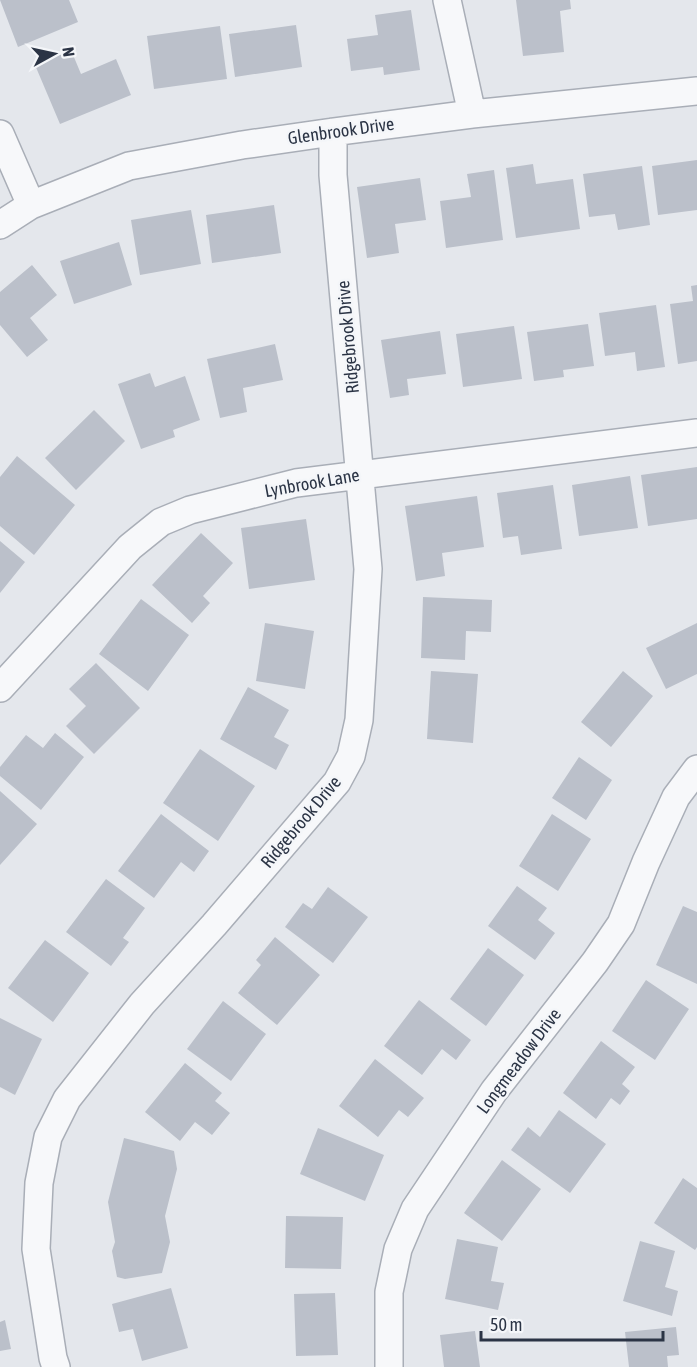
<svg xmlns="http://www.w3.org/2000/svg" width="697" height="1367" viewBox="0 0 697 1367" font-family="'Asap Condensed',sans-serif">
  <style>
    .building { fill: #bbc0ca }
    .lines { fill: none; stroke-linecap: round; stroke-linejoin: round }
    .minor-casing { stroke: #a9aeb7; stroke-width: 30 }
    .minor { stroke: #f7f8fa; stroke-width: 27 }
    .labels { text-anchor: middle; stroke-width: 5; stroke-linejoin: round; paint-order: stroke }
    .street-label { font-size: 18px; fill: #2b3445; stroke: #f4f6f9 }
  </style>
  <rect width="100%" height="100%" fill="#e4e7ec"/>
  <!-- building -->
  <path class="building" d="M0,0H69L78,22L18,47Z
    M516,0H570L571,9L560,11L564,52L523,56Z
    M411,10L420,70L384,75L383,67L351,71L347,39L378,35L375,15Z
    M296,25L302,67L235,77L229,34Z
    M220,26L227,79L154,89L147,36Z
    M71,50L81,74L116,59L131,95L60,124L35,65Z
    M697,160V210L658,215L652,166Z
    M533,164L536,184L573,179L580,229L516,238L506,168Z
    M642,166L650,225L618,230L615,214L589,217L583,174Z
    M494,170L503,240L446,248L440,201L471,197L467,174Z
    M420,178L426,220L395,224L399,253L367,258L357,187Z
    M274,205L281,253L212,263L206,215Z
    M191,210L201,264L140,275L131,220Z
    M119,242L132,285L74,304L60,261Z
    M32,265L57,295L30,318L48,340L27,357L0,325V292Z
    M697,285V361L678,364L670,304L693,301L691,286Z
    M656,305L665,367L637,371L635,352L605,356L599,313Z
    M588,324L594,366L563,370L564,377L534,381L527,332Z
    M514,326L522,379L463,387L456,334Z
    M440,331L446,374L407,379L409,395L390,398L381,340Z
    M275,344L283,380L243,388L247,412L220,418L207,359Z
    M150,373L155,387L185,376L200,420L173,430L175,437L141,449L118,384Z
    M94,410L125,441L76,490L45,458Z
    M17,456L75,505L34,555L0,526V477Z
    M697,467V519L648,526L641,475Z
    M630,476L638,528L579,536L572,485Z
    M553,485L562,549L521,555L518,536L503,538L497,493Z
    M477,496L484,547L442,553L445,576L416,581L405,506Z
    M306,519L315,580L249,589L241,528Z
    M201,533L233,563L203,596L210,603L192,623L152,585Z
    M0,541L25,562L0,593Z
    M423,597L492,600L491,632L466,631L465,660L421,658Z
    M141,599L189,635L148,691L99,654Z
    M265,623L314,631L305,689L256,681Z
    M697,623V674L666,689L646,648Z
    M96,663L140,708L94,754L66,726L86,706L69,689Z
    M431,671L478,674L473,743L427,739Z
    M623,671L653,696L611,747L581,722Z
    M248,687L289,710L274,737L289,745L276,770L220,739Z
    M55,733L84,757L41,810L0,776V767L26,735L43,748Z
    M200,749L255,786L218,841L163,803Z
    M579,757L612,780L586,820L552,798Z
    M0,791L37,824L0,865Z
    M161,814L209,851L194,872L181,862L154,898L118,871Z
    M552,814L591,839L558,891L519,866Z
    M106,879L145,908L123,938L129,942L111,966L66,932Z
    M517,886L547,908L538,920L555,933L535,960L488,926Z
    M328,887L368,917L333,963L285,927L303,903L312,909Z
    M683,906L697,912V984L656,965Z
    M275,937L320,975L277,1025L238,993L261,965L256,960Z
    M45,940L89,973L53,1022L8,988Z
    M488,948L524,975L486,1026L450,999Z
    M646,980L689,1009L655,1060L612,1031Z
    M419,1000L471,1040L456,1060L442,1049L422,1075L384,1046Z
    M223,1001L266,1034L231,1081L187,1049Z
    M0,1018L42,1039L15,1095L0,1087Z
    M601,1041L635,1067L622,1084L630,1091L620,1105L611,1098L596,1119L563,1093Z
    M375,1059L424,1098L408,1117L399,1110L378,1137L339,1106Z
    M185,1063L222,1093L215,1101L230,1113L212,1135L195,1122L180,1141L145,1112Z
    M559,1110L606,1144L570,1193L511,1150L528,1127L540,1137Z
    M318,1128L384,1155L365,1201L300,1174Z
    M124,1138L174,1151L177,1169L165,1216L170,1242L162,1273L125,1279L117,1277L112,1251L115,1242L108,1202Z
    M502,1160L541,1189L502,1241L464,1213Z
    M683,1178L697,1188V1247L695,1250L654,1223Z
    M286,1216L343,1217L341,1269L285,1268Z
    M457,1239L498,1247L491,1281L504,1283L498,1310L445,1299Z
    M640,1241L675,1251L665,1287L678,1291L672,1316L623,1301Z
    M171,1288L188,1348L142,1361L133,1329L119,1332L112,1304Z
    M335,1293L338,1355L296,1356L294,1294Z
    M5,1320L11,1349L0,1351V1322Z
    M676,1327L679,1355L667,1356L668,1367H629L625,1332Z
    M475,1331L480,1367H444L440,1335Z"/>
  <g class="lines">
    <defs>
      <path id="minor" d="M447,0L472,114
        M0,134L31,205
        M0,225L31,205L129,166L242,145L333,132L472,114L697,91
        M0,688L130,547L161,522L190,510L296,483L697,433
        M56,1367L53,1358L36,1249L39,1183L48,1137L67,1099L142,1004L214,925L337,782L351,756L359,720L368,569L333,175V132
        M389,1367V1292L398,1249L415,1209L494,1091L595,962L621,924L646,862L676,797L697,769"/>
    </defs>
    <!-- minor casing -->
    <use href="#minor" class="minor-casing"/>
    <!-- minor -->
    <use href="#minor" class="minor"/>
  </g>
  <g class="labels">
    <!-- street labels -->
    <g class="street-label">
      <text transform="translate(341 131) rotate(-8)" y="6">Glenbrook Drive</text>
      <text transform="translate(348 337) rotate(-95)" y="6">Ridgebrook Drive</text>
      <text transform="translate(312 483) rotate(-10)" y="6">Lynbrook Lane</text>
      <text transform="translate(301 822) rotate(-50)" y="6">Ridgebrook Drive</text>
      <text transform="translate(519 1061) rotate(-53)" y="6">Longmeadow Drive</text>
    </g>
  </g>
  <!-- north arrow -->
  <g transform="translate(54 54) rotate(82)" stroke="#f4f6f9" stroke-width="4.5" paint-order="stroke">
  <path d="M0-4.5L10 22L0 15L-10 22Z" fill="#2b3445"/>
  <text y="-9" font-size="16" font-weight="bold" text-anchor="middle" fill="#2b3445">N</text>
  </g>
  <!-- scale -->
  <path d="M481 1331v9h182v-9" fill="none" stroke="#2b3445" stroke-width="3"/>
  <text x="490" y="1331" font-size="18" fill="#2b3445" stroke="#f4f6f9" stroke-width="4.5" paint-order="stroke">50 m</text>
</svg>
